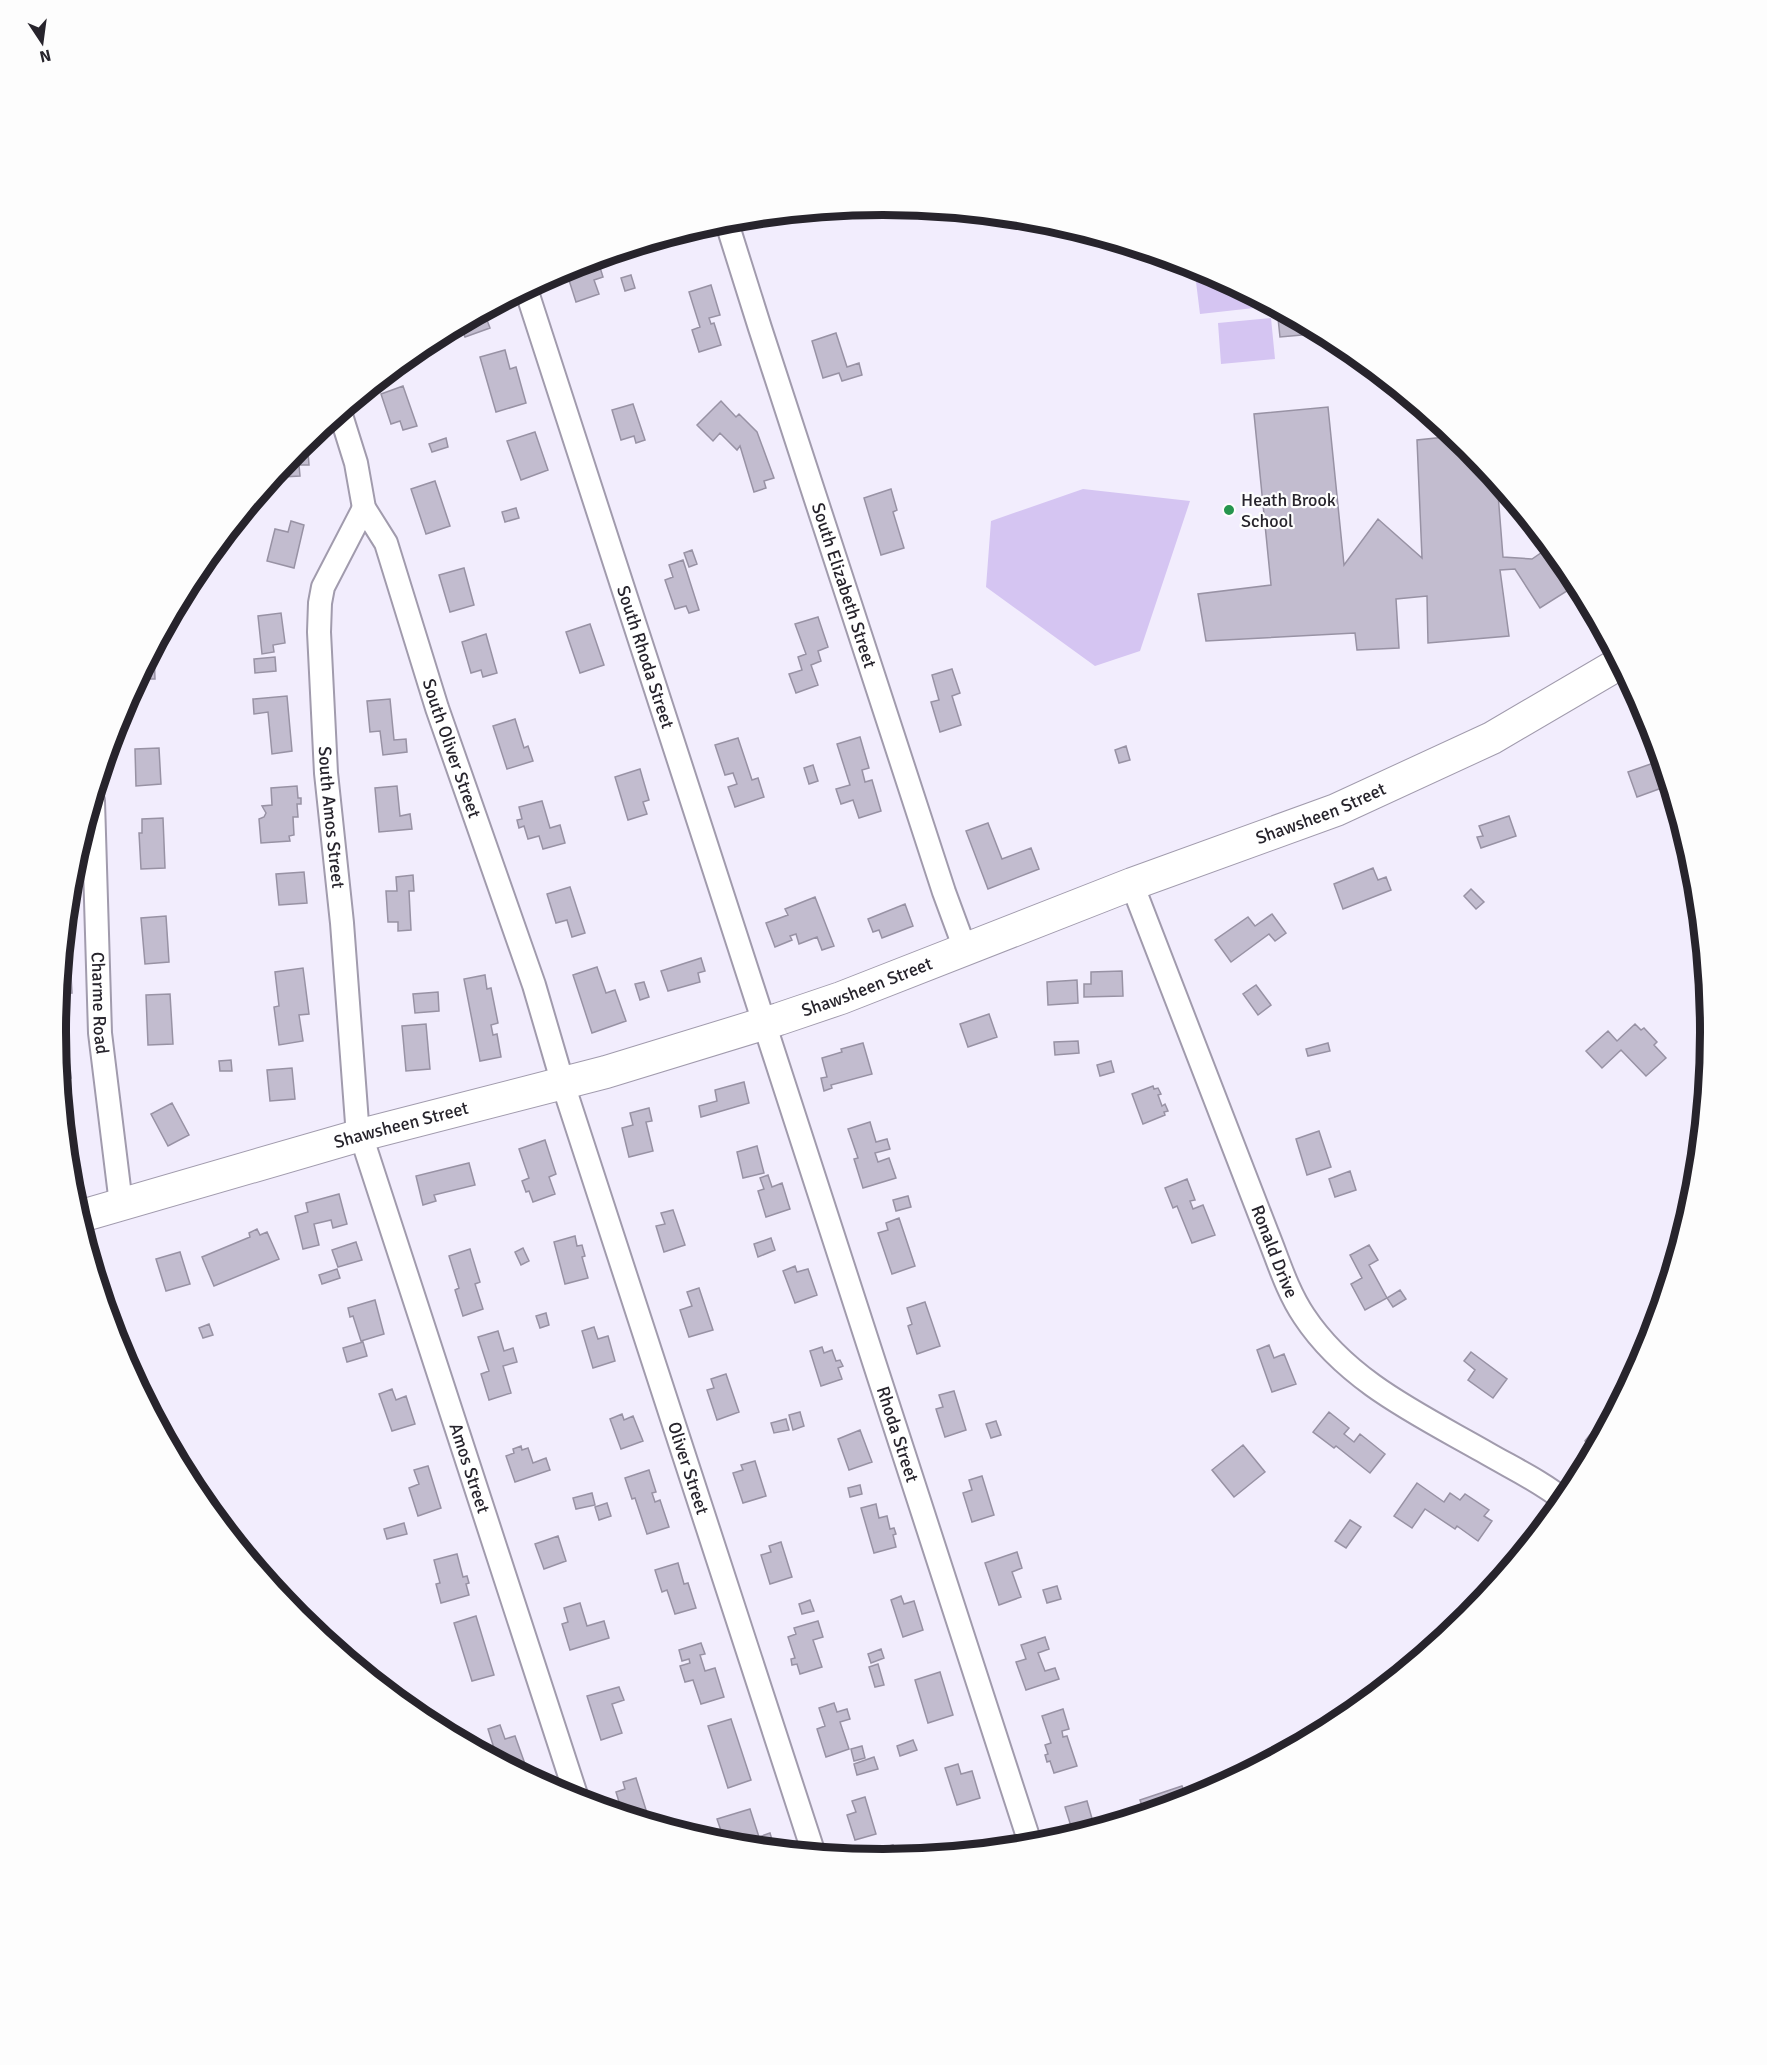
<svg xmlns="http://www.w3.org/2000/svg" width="1767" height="2065" viewBox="0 0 1767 2065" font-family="Signika,sans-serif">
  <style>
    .green { fill: #d5c5f2 }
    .building { fill: #c2bccf; stroke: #9892a4; stroke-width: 1.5 }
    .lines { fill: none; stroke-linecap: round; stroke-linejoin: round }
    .street-casing { stroke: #a19bad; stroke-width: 26 }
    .secondary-casing { stroke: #a19bad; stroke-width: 34 }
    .street { stroke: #fff; stroke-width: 22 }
    .secondary { stroke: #fff; stroke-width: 32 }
    .poi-dot { fill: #26954e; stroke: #fdfdfd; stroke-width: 2 }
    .labels { text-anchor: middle; stroke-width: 4.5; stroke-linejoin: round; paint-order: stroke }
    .poi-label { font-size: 18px; fill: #27242c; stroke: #fdfdfd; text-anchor: start }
    .street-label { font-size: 18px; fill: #27242c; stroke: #fdfdfd }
    .rim { fill: none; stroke: #27242c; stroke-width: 8 }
  </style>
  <rect width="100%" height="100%" fill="#f2edfd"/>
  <!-- green -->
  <path class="green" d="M1194,266L1201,268L1272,306L1200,314Z
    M1271,318L1275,359L1221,364L1218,323Z
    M1083,489L1190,501L1140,651L1095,666L986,587L991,521Z"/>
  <!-- building -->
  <path class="building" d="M597,258L603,277L594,280L599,294L576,302L568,277L563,279L560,271Z
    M631,275L635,288L625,291L621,278Z
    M711,285L720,315L709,318L711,324L714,323L721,345L699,352L692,330L700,327L689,292Z
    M484,312L490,328L465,337L460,324Z
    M1291,316L1313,328V334L1280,337L1278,318Z
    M836,333L847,367L859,363L862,375L842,381L839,373L823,378L812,341Z
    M426,342L429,350L409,356L424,344Z
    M505,350L510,369L516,367L526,403L496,412L480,357Z
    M403,386L417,426L403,430L400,421L391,424L381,394Z
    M721,401L736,417L739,414L757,432L774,478L764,481L766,488L754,492L740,446L737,450L720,433L713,441L697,425Z
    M633,404L645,440L636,443L634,436L621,440L612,410Z
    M1328,407L1344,565L1378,519L1422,558L1417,440L1455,436L1469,447L1497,481L1503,557L1532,559L1551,546L1572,573L1578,584L1540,608L1515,569L1500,570L1509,636L1428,643L1427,596L1396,599L1399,648L1357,650L1355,633L1206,641L1198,594L1271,585L1254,414Z
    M535,432L548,470L521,480L507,441Z
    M446,438L448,447L432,452L429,444Z
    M307,439L309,465H299L300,476L283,477V466L298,447Z
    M435,481L450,526L426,534L411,489Z
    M891,489L897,510L893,512L904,548L881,555L864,498Z
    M516,508L519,518L505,522L502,512Z
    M291,521L304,525L294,568L267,561L275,529L288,532Z
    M692,550L697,564L689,567L684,553Z
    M683,560L699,610L689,613L686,606L675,609L665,580L673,577L669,565Z
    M464,568L474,605L450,612L439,575Z
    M281,613L285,643L273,645L274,652L262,654L258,616Z
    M818,617L828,647L818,651L821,661L811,665L818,685L796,693L789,674L802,670L798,657L806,654L795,624Z
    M590,624L604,665L580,673L566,632Z
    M486,634L497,673L483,677L481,670L471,673L462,642Z
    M154,650L155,679H138Z
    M275,657L276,671L255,673L254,659Z
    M952,669L960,693L952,696L961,725L940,732L931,702L939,700L932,675Z
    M287,696L292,751L272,754L268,712L254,714L253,699Z
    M390,699L394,740L406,739L407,752L383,755L380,731L370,732L367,701Z
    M515,719L524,748L528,746L533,761L507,769L493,726Z
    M860,737L869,768L862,770L865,782L872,780L881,811L859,818L853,800L841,804L836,789L850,785L837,744Z
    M738,738L752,780L758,778L764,797L735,807L728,787L737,784L733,773L725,775L715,745Z
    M1126,746L1130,760L1119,763L1115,750Z
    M159,748L161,784L136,786L135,749Z
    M1662,760L1670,785L1637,797L1628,772Z
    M813,765L818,781L809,784L804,768Z
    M640,769L649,800L643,802L647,814L628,820L615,777Z
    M297,786L298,798H301V804H297L298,817H293L294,835L289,836L290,841L261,843L259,819L264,817L266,813L262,806L272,805L271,788Z
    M397,786L400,816L410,814L412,829L379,832L375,788Z
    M542,801L550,828L560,825L565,843L543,849L539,836L528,839L524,826L519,828L517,820L522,819L519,807Z
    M1509,816L1516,836L1481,848L1477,837L1483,836L1479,826Z
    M163,818L165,868L141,869L139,833H142V819Z
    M988,823L1002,859L1031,848L1039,869L988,889L966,831Z
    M1373,868L1378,880L1386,877L1391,890L1343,909L1334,884Z
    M304,872L307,903L279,905L276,874Z
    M413,875L414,891H409L411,930L398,931V922H388L386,891H397L396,877Z
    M570,887L585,933L572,937L567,920L556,923L547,894Z
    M1471,889L1484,902L1476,909L1464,896Z
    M815,897L834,946L822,950L817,937L799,944L796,934L790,936L792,940L775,947L766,923L788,915L785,909Z
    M905,904L913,926L882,938L879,930L873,932L868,919Z
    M1272,914L1286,933L1275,941L1269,934L1231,962L1215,940L1248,917L1255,926Z
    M166,916L169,962L145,964L141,918Z
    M64,942H69L72,993L59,994Z
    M701,958L705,971L698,973L700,982L668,991L661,971Z
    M597,967L606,993L615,990L626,1021L592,1033L573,975Z
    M303,968L309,1014L299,1015L303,1041L279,1045L274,1007L279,1006L275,972Z
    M1122,971L1123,996L1084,997V984H1091V972Z
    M485,975L487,989L491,988L498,1023L491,1025L493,1035L497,1034L501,1057L480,1061L464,979Z
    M1077,980L1078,1003L1048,1005L1047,982Z
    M644,982L649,997L640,1000L635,984Z
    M1256,985L1271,1005L1258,1015L1243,994Z
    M438,992L439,1011L415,1013L413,994Z
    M170,994L173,1044L148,1045L146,995Z
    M989,1014L997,1037L968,1047L960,1024Z
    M426,1024L430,1069L406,1071L402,1026Z
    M1635,1024L1641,1030L1644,1028L1657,1042L1654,1045L1666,1058L1646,1076L1621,1050L1602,1068L1586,1051L1608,1031L1617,1041Z
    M63,1031L64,1042H68L71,1078L60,1079L56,1033Z
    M1078,1041L1079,1053L1055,1055L1054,1042Z
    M863,1043L872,1074L831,1085L832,1088L824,1091L821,1078L827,1077L822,1058L842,1052L841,1049Z
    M1328,1043L1330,1051L1308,1056L1306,1049Z
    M231,1060L232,1071H220L219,1061Z
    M1111,1061L1114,1072L1100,1076L1097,1065Z
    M292,1068L295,1099L270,1101L267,1070Z
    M744,1082L749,1103L701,1117L699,1106L717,1101L715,1090Z
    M1153,1086L1154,1089L1158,1088L1161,1094L1158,1095L1162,1106L1165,1104L1168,1111L1164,1112L1165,1115L1143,1124L1132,1094Z
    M172,1103L189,1135L168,1146L151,1114Z
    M649,1108L652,1121L646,1122L653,1151L629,1157L622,1128L633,1125L630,1113Z
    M870,1122L876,1142L887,1139L890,1149L875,1153L878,1162L889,1158L896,1178L863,1188L854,1159L858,1158L848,1129Z
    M65,1128L74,1129L68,1159Z
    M1319,1131L1331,1167L1307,1175L1296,1139Z
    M545,1140L556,1174L549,1177L555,1194L533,1202L529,1191L526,1192L522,1181L529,1178L519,1149Z
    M757,1146L764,1173L743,1178L737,1152Z
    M469,1163L475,1185L434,1195L436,1201L423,1205L416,1176Z
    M1350,1171L1356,1190L1335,1197L1329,1179Z
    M768,1175L772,1187L782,1183L790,1209L766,1217L758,1191L764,1189L760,1178Z
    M1187,1179L1195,1200L1190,1201L1193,1209L1203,1205L1215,1235L1192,1243L1177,1206L1173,1208L1165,1188Z
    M339,1194L347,1224L333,1228L331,1220L314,1224L319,1245L303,1249L295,1216L308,1212L306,1203Z
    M908,1196L911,1207L896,1211L893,1200Z
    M673,1210L685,1245L664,1252L656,1226L665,1224L661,1213Z
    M899,1218L915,1266L892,1274L878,1233L888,1230L886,1223Z
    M257,1229L260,1235L267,1232L279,1259L214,1286L202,1257L250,1237L249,1233Z
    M575,1236L577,1246L582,1245L585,1256L582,1257L588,1278L565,1284L554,1242Z
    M771,1238L775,1250L758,1257L754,1244Z
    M356,1242L362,1260L338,1267L332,1250Z
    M1369,1245L1378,1260L1369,1265L1387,1298L1365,1310L1351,1284L1362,1278L1350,1255Z
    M523,1248L529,1261L521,1265L515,1252Z
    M470,1249L480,1282L475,1284L483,1309L463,1316L455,1290L459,1288L449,1256Z
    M180,1252L190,1284L166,1291L156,1259Z
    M795,1266L797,1272L808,1269L817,1295L795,1303L783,1271Z
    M337,1269L340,1278L322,1284L319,1275Z
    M699,1288L713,1330L689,1337L680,1310L692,1306L687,1292Z
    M108,1290L114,1311L107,1313L101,1291Z
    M1400,1290L1406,1299L1393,1307L1387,1298Z
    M375,1300L384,1334L361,1341L353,1316L350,1317L348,1308Z
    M925,1302L940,1346L917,1354L908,1326L912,1324L907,1308Z
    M546,1313L549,1325L540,1328L536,1316Z
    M209,1324L213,1335L203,1338L199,1328Z
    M594,1327L598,1339L608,1336L615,1361L593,1368L582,1331Z
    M498,1331L504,1351L513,1348L517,1362L503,1366L511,1393L489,1400L481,1374L489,1371L478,1337Z
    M363,1342L367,1356L347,1362L343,1348Z
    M1269,1345L1274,1358L1284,1354L1296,1384L1272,1392L1257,1350Z
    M822,1347L824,1353L832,1350L836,1361L840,1360L843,1366L838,1368L842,1379L821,1386L810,1351Z
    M1471,1352L1507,1379L1493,1398L1468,1380L1475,1370L1464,1361Z
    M136,1356L141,1372L132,1374L128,1364L130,1363L129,1358Z
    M726,1374L739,1412L717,1420L707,1390L714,1388L711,1379Z
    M392,1389L396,1400L406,1396L415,1424L392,1431L379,1394Z
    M954,1391L966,1430L945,1437L936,1409L943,1407L939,1395Z
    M800,1412L804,1426L793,1430L789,1415Z
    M1329,1412L1349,1428L1344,1434L1354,1442L1360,1434L1385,1454L1370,1473L1336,1446L1334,1448L1313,1432Z
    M622,1414L624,1420L633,1416L643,1441L621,1449L610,1419Z
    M786,1419L789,1430L774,1433L771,1423Z
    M996,1421L1001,1435L991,1438L986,1424Z
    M1600,1422L1607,1427L1595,1449L1585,1441Z
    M860,1430L872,1462L849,1470L838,1439Z
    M1243,1445L1265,1472L1234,1497L1212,1470Z
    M521,1446L522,1450L528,1448L533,1463L546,1458L550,1470L515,1482L506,1456L514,1453L513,1449Z
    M755,1461L766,1496L743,1503L733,1473L743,1470L741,1465Z
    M428,1466L441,1508L418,1516L409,1488L419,1484L414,1470Z
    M649,1470L656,1492L652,1493L655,1502L660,1500L669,1527L647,1534L635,1498L632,1499L625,1478Z
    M982,1476L994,1515L972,1522L963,1493L972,1490L969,1480Z
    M1417,1483L1444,1502L1450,1493L1460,1500L1465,1494L1489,1510L1484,1516L1492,1521L1478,1541L1457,1526L1455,1529L1425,1509L1412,1528L1394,1516Z
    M860,1485L862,1494L850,1497L848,1488Z
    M592,1493L595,1505L576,1509L573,1498Z
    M607,1503L611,1516L599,1520L595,1507Z
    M876,1504L879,1518L887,1516L890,1529L894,1528L896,1534L893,1535L896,1547L874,1553L861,1508Z
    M1350,1520L1361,1527L1346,1548L1335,1541Z
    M404,1523L407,1534L387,1539L384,1529Z
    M558,1536L566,1561L544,1569L535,1544Z
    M781,1542L792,1577L770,1584L761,1555L771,1552L769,1546Z
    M1017,1552L1022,1568L1012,1572L1021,1597L999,1605L985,1563Z
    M457,1554L463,1577L467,1576L469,1583L466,1584L469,1595L441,1603L436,1584L440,1583L434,1560Z
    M678,1563L684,1584L688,1583L696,1608L675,1614L667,1590L662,1592L655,1570Z
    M1057,1586L1061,1599L1047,1603L1043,1590Z
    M901,1596L904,1604L914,1601L923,1630L903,1637L891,1600Z
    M810,1600L814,1611L802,1614L799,1604Z
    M580,1603L587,1626L604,1621L609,1638L570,1650L562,1624L568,1622L564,1608Z
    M476,1616L494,1675L472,1681L454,1623Z
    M818,1621L823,1637L813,1640L822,1667L800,1674L797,1664L792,1665L791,1659L795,1658L788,1637L796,1634L794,1628Z
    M1045,1637L1049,1649L1038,1653L1045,1671L1055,1668L1059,1679L1026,1690L1016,1662L1026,1659L1021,1645Z
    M701,1643L705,1654L700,1655L705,1671L715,1668L724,1697L701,1704L693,1680L685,1682L680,1666L690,1663L689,1659L682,1661L679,1650Z
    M881,1649L884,1658L871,1663L868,1654Z
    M878,1664L884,1685L875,1687L869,1667Z
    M940,1672L953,1715L928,1723L915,1680Z
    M619,1687L624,1700L612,1704L622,1733L601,1740L587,1696Z
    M834,1703L837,1712L847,1709L850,1719L840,1722L849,1749L826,1757L817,1729L825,1726L819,1708Z
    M1063,1709L1069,1729L1062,1731L1063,1737L1067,1736L1077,1766L1054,1773L1050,1761L1047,1762L1045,1755L1048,1754L1045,1745L1051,1743L1042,1716Z
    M731,1719L751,1780L728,1788L708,1726Z
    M500,1725L505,1739L515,1736L525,1764L511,1768L498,1761L488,1729Z
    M913,1740L917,1750L900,1756L897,1746Z
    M862,1746L865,1758L854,1761L851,1749Z
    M874,1757L878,1769L857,1775L854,1764Z
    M958,1764L961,1774L972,1771L980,1798L957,1805L945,1768Z
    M636,1778L647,1813L633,1818L623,1815L616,1792L625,1789L623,1782Z
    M1182,1786L1185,1794L1202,1789L1205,1795L1145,1814L1140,1800Z
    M865,1797L876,1834L855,1840L847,1815L856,1812L852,1801Z
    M1087,1801L1095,1829L1074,1836L1065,1807Z
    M750,1809L759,1837L770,1833L775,1850L748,1847L746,1842L733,1846L726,1845L717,1819Z
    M983,1843L985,1851L973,1852L972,1847Z
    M893,1845L895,1854L879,1858L877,1849Z"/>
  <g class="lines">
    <defs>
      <g id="street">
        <path id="s1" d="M726,220L760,328L944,892L965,949"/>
        <path id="s2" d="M526,289L1031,1846"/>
        <path id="s3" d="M340,412L356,463L364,508L386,543L437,708L534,985L563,1084L814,1854"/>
        <path id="s4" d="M364,508L323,587L320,603L319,632L326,773L342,923L357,1123L578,1801"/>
        <path id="s5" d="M93,801L100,1033L121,1204"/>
        <path id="s6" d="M1132,884L1267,1233C1278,1260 1287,1291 1304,1316C1347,1381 1418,1414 1483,1451C1510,1467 1541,1481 1565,1501"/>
      </g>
      <g id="secondary">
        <path id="s7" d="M78,1217L361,1135L606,1072L779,1019L841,998L1132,884L1336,810L1492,738L1620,663"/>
      </g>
    </defs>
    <!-- street casing -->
    <use href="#street" class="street-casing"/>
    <!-- secondary casing -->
    <use href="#secondary" class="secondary-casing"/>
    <!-- street -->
    <use href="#street" class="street"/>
    <!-- secondary -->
    <use href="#secondary" class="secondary"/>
  </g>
  <!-- markers -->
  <circle class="poi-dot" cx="1229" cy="510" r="6"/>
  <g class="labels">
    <!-- poi labels -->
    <g class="poi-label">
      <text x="1241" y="506">Heath Brook<tspan x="1241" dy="21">School</tspan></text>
    </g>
    <!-- street labels -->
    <g class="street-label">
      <text dy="6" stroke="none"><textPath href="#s1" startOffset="384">South Elizabeth Street</textPath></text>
      <text dy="6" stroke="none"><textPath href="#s2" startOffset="387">South Rhoda Street</textPath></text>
      <text dy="6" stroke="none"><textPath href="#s3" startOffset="356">South Oliver Street</textPath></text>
      <text dy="6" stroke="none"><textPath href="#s7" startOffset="1308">Shawsheen Street</textPath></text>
      <text dy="6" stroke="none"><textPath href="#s4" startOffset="320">South Amos Street</textPath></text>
      <text dy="6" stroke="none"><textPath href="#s7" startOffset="822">Shawsheen Street</textPath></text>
      <text dy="6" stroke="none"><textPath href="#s5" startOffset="202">Charme Road</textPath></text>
      <text dy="6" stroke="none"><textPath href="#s7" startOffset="336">Shawsheen Street</textPath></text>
      <text dy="6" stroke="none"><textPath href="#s6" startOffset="394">Ronald Drive</textPath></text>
      <text dy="6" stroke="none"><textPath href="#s2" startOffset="1204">Rhoda Street</textPath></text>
      <text dy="6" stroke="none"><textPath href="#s4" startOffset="990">Amos Street</textPath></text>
      <text dy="6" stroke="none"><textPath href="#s3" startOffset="1114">Oliver Street</textPath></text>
    </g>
  </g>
  <!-- crop -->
  <path d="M0 0H1767V2065H0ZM66 1032a817 817 0 1 1 1634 0a817 817 0 1 1-1634 0Z" fill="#fdfdfd" fill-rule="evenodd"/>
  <path class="rim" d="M66 1032a817 817 0 1 1 1634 0a817 817 0 1 1-1634 0Z"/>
  <!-- north arrow -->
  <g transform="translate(42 42) rotate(167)" stroke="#fdfdfd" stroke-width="4.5" paint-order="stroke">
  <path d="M0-4.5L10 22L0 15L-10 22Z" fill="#27242c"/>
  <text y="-9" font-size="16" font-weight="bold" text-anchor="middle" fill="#27242c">N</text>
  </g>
</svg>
